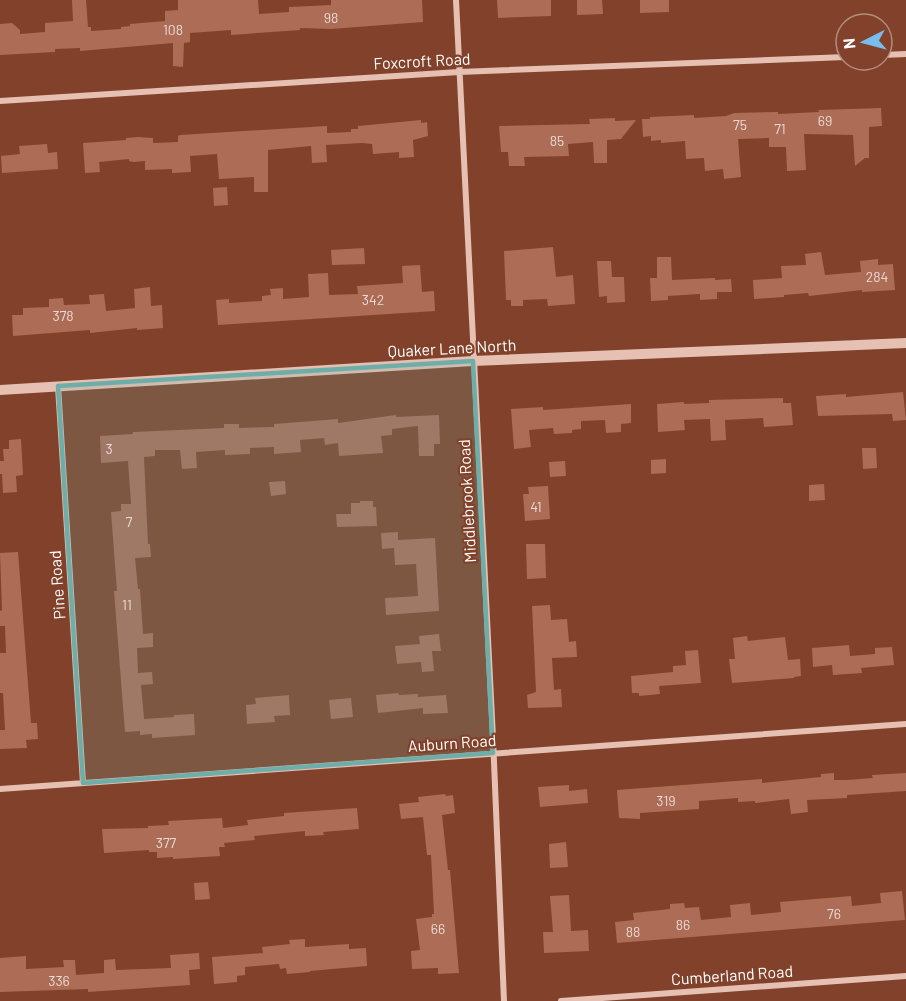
<svg xmlns="http://www.w3.org/2000/svg" width="906" height="1001" viewBox="0 0 906 1001" font-family="Barlow,sans-serif">
  <style>
    .building { fill: #ac6c56 }
    .lines { fill: none; stroke-linecap: round; stroke-linejoin: round }
    .minor { stroke: #e6c0b3; stroke-width: 6 }
    .tertiary { stroke: #e6c0b3; stroke-width: 10 }
    .marked { fill: #6fada8; fill-opacity: 0.2; stroke: #6fada8; stroke-width: 4.5; stroke-linejoin: round }
    .labels { text-anchor: middle; stroke-width: 4.5; stroke-linejoin: round; paint-order: stroke }
    .number-label { font-size: 14px; fill: #eadad5 }
    .street-label { font-size: 16px; fill: #fff; stroke: #82412a }
  </style>
  <rect width="100%" height="100%" fill="#82412a"/>
  <!-- building -->
  <path class="building" d="M72,0H86L88,27H91V31L121,29V27L130,26V24L165,21V11L178,10V0H258L259,14L289,12V7L331,5V0H422L423,22L331,29L300,28V30L231,35V30L190,33V42L184,43L183,67L173,66V43L80,51V48L55,49V52L0,55V24L12,23L20,30V34L45,32V23L73,21Z
    M497,0H551V16L498,18Z
    M577,0H602L603,14L577,15Z
    M640,0H669V12L640,13Z
    M881,108L882,126L869,127V158H865L855,166L853,135L804,134L806,170L787,171L786,147H769V138L738,139L741,177L724,179L723,169L705,171L704,158L686,159L685,141L661,143V140L651,141V136L643,137L642,119H650V117L694,115V118L726,116L734,113L778,112V114L819,112L818,110Z
    M615,118V121L636,120L621,139L607,140V163H594L593,142L568,144L569,156L524,157L525,166H509L508,152H501L499,126L590,124L589,119Z
    M421,120V123L427,122L428,136L413,140L414,157L399,158V152L373,154L372,144L362,143L326,145L327,162L312,163L311,146L268,150V192H254V177L219,179L217,154L190,156L191,172L172,173V169L145,170V161L133,162L129,161V159L99,162L100,172L85,173L83,143L126,140V138L138,137L153,138V143L178,142V136L180,135L327,126V133L351,132V129H358V126Z
    M47,144L48,153L57,152L58,169L2,173L1,156L20,154L19,146Z
    M227,187L228,205L214,206L213,188Z
    M553,247L556,277L573,275L575,304L548,306L547,299L523,300V306H511V300H506L504,251Z
    M364,248L365,264L332,265L331,250Z
    M821,252L825,275L861,272L860,261L878,259V265L893,264L895,290L862,292V290L809,296L808,293L784,295V297L754,299L753,280L782,278L781,266L806,265L805,254Z
    M657,257H671L672,280L715,278V280L731,279L732,292H717V299L700,300V294L668,296V300L651,301L650,278H657Z
    M597,261H611L612,277H624L625,302L607,303V296L599,297Z
    M420,265L422,292L434,291L435,311L218,325L216,300L229,299V303L262,301V296L271,295L270,289L283,288V299L309,297L308,274L328,273L329,295L358,294L357,286L403,283L402,266Z
    M150,287L151,306L162,305L163,328L137,330V328L90,333V330L13,336L12,315H23V308L49,307V299L63,298L64,305L90,304L89,295L104,294L106,311L135,308L134,289Z
    M903,392L906,420L893,421L892,414L818,416L816,396L846,394V397Z
    M783,398V403H791L793,425L764,427L763,418L725,420L726,440L711,441L710,419L684,420L685,430L658,432L657,404L684,402V404L709,403V400Z
    M631,404V423L621,424V432L606,433L605,420L581,421V429L572,430V433L554,434L553,428L529,430L531,447L514,449L511,409L543,407V410Z
    M396,415V417L439,415L440,444H434V456H419L418,426L392,429V435L381,436L383,453L339,456L338,443L325,445L324,438L300,440L301,452L274,454V447L250,448V454L225,455V450L196,452L197,468L182,469L180,450H155V456L144,457L148,544H150L151,557L135,558L138,589H140L143,634L153,633V647L137,648L138,673L152,672L153,684L141,685L144,719L174,717V715L194,714L195,735L152,738V734L140,735V731L125,732L114,591H117L111,512L121,511V504H131L128,461L101,463L100,436L133,434V432L224,428V424H239V428L274,427V424L338,419V423Z
    M21,439L23,475L16,476L17,492L3,493L2,474H0V461H4L3,449H9V440Z
    M862,448H876L877,468L863,469Z
    M666,459V473L651,474V460Z
    M565,461L566,476L550,477L549,462Z
    M285,481L286,494L271,496L269,482Z
    M824,484L825,500L809,501V485Z
    M548,486L550,519L525,521L523,494H529L528,487Z
    M360,501H373V507H376L377,526L337,527L336,514H351V503H360Z
    M398,532V540L435,538L439,611L386,615L385,598L418,596L416,564L395,565L394,548L382,549L381,533Z
    M526,544H545L546,578L527,579Z
    M18,552L31,723H37L38,739L26,740L27,748L0,749V730H5L3,693H0V653H6L5,626H0V611L2,610L0,553Z
    M550,605L551,620L567,619L569,642L576,641L577,657L552,658L554,690L561,689L562,707L528,708L527,695L536,692L532,606Z
    M439,634L441,651H432L434,671L422,672L421,662L397,664L395,646L420,644L419,636Z
    M747,636L748,641L785,637L788,660L800,659L801,676L794,677V678L732,683L729,659H735L733,638Z
    M849,645L850,656L875,654V648L892,647L894,665L861,668L862,673L833,675L832,665L813,667L812,648Z
    M698,650L701,683L659,686L660,694L639,696V693H632L631,676L673,672V666L686,665L685,651Z
    M398,693L399,695L418,694V697L446,695L448,713L423,714V708L378,713L376,695Z
    M289,695L290,715L274,716L275,722L247,724L246,705L256,704L255,698Z
    M351,698L353,717L331,719L329,700Z
    M834,773V780H847L873,778L872,775L906,773V791L847,795V798L807,800L808,812L791,814L789,799L755,803V801L738,802V798L699,801V809L640,813V819L619,818L617,790L762,779V783L821,777V774Z
    M569,785V791L587,789L588,803L540,807L538,787Z
    M445,794L446,796L453,795L455,813L442,815L448,870H450L459,973L438,974V968L412,969L411,951L420,950L416,919L432,917V914H434L431,855H427L423,817L401,819L399,804L419,802L418,797Z
    M357,808L359,829L323,832L324,835L305,836V831L254,836L255,840L224,843L225,847H219L220,856L173,859V857L157,858V852H149V850L104,853L102,829L148,828V826L169,825L168,821L222,818L223,828L248,825L247,820L284,816V813Z
    M566,842L568,867L550,868L549,844Z
    M208,882L210,899L195,900L194,883Z
    M902,891L905,920L617,943L615,922L634,920L633,913L670,909V904L684,903L685,908L699,907L701,920L731,917L730,905L750,903L751,915L781,912L780,902L851,896L852,906L881,903L880,893Z
    M569,895L571,931L588,930L589,951L544,953L543,932H553L550,896Z
    M305,939V947L349,944V949L366,948L367,966L310,971V972L287,974L286,968L280,969L279,964L245,967V975L237,976V982L214,984L212,957L263,953L262,947L290,944L289,940Z
    M199,953L200,969L189,970L190,985L88,992V989L0,992V958L26,956V969L64,967L63,960H75L76,975L104,973V960L115,959L116,970L171,968L170,955Z"/>
  <g class="lines">
    <!-- minor -->
    <path class="minor" d="M456,0L493,738L504,1001
      M882,55L906,54
      M0,101L459,72L846,57
      M58,386L83,783
      M0,789L906,724
      M561,1001L906,976"/>
    <!-- tertiary -->
    <path class="tertiary" d="M0,390L473,361L906,343"/>
  </g>
  <!-- marked area -->
  <path class="marked" d="M473,361L493,753L83,783L58,386Z"/>
  <g class="labels">
    <!-- number labels -->
    <g class="number-label">
      <text x="331" y="23">98</text>
      <text x="173" y="35">108</text>
      <text x="825" y="126">69</text>
      <text x="740" y="130">75</text>
      <text x="780" y="134">71</text>
      <text x="557" y="146">85</text>
      <text x="877" y="282">284</text>
      <text x="373" y="305">342</text>
      <text x="63" y="321">378</text>
      <text x="109" y="454">3</text>
      <text x="536" y="512">41</text>
      <text x="129" y="527">7</text>
      <text x="127" y="610">11</text>
      <text x="666" y="806">319</text>
      <text x="166" y="848">377</text>
      <text x="834" y="919">76</text>
      <text x="683" y="930">86</text>
      <text x="438" y="934">66</text>
      <text x="633" y="937">88</text>
      <text x="59" y="986">336</text>
    </g>
    <!-- street labels -->
    <g class="street-label">
      <text transform="translate(422 61) rotate(-3)" y="6">Foxcroft Road</text>
      <text transform="translate(452 348) rotate(-3)" y="6">Quaker Lane North</text>
      <text transform="translate(467 501) rotate(-93)" y="6">Middlebrook Road</text>
      <text transform="translate(57 585) rotate(-94)" y="6">Pine Road</text>
      <text transform="translate(452 743) rotate(-4)" y="6">Auburn Road</text>
      <text transform="translate(732 975) rotate(-4)" y="6">Cumberland Road</text>
    </g>
  </g>
  <!-- north arrow -->
  <g transform="translate(864 42) rotate(264)"><circle r="28" fill="#82412a" stroke="#b48d7f" stroke-width="1.5"/>
  <path d="M0-4.5L10 22L0 15L-10 22Z" fill="#7abdec"/>
  <text y="-9" font-size="16" font-weight="bold" text-anchor="middle" fill="#ffffff">N</text>
  </g>
</svg>
